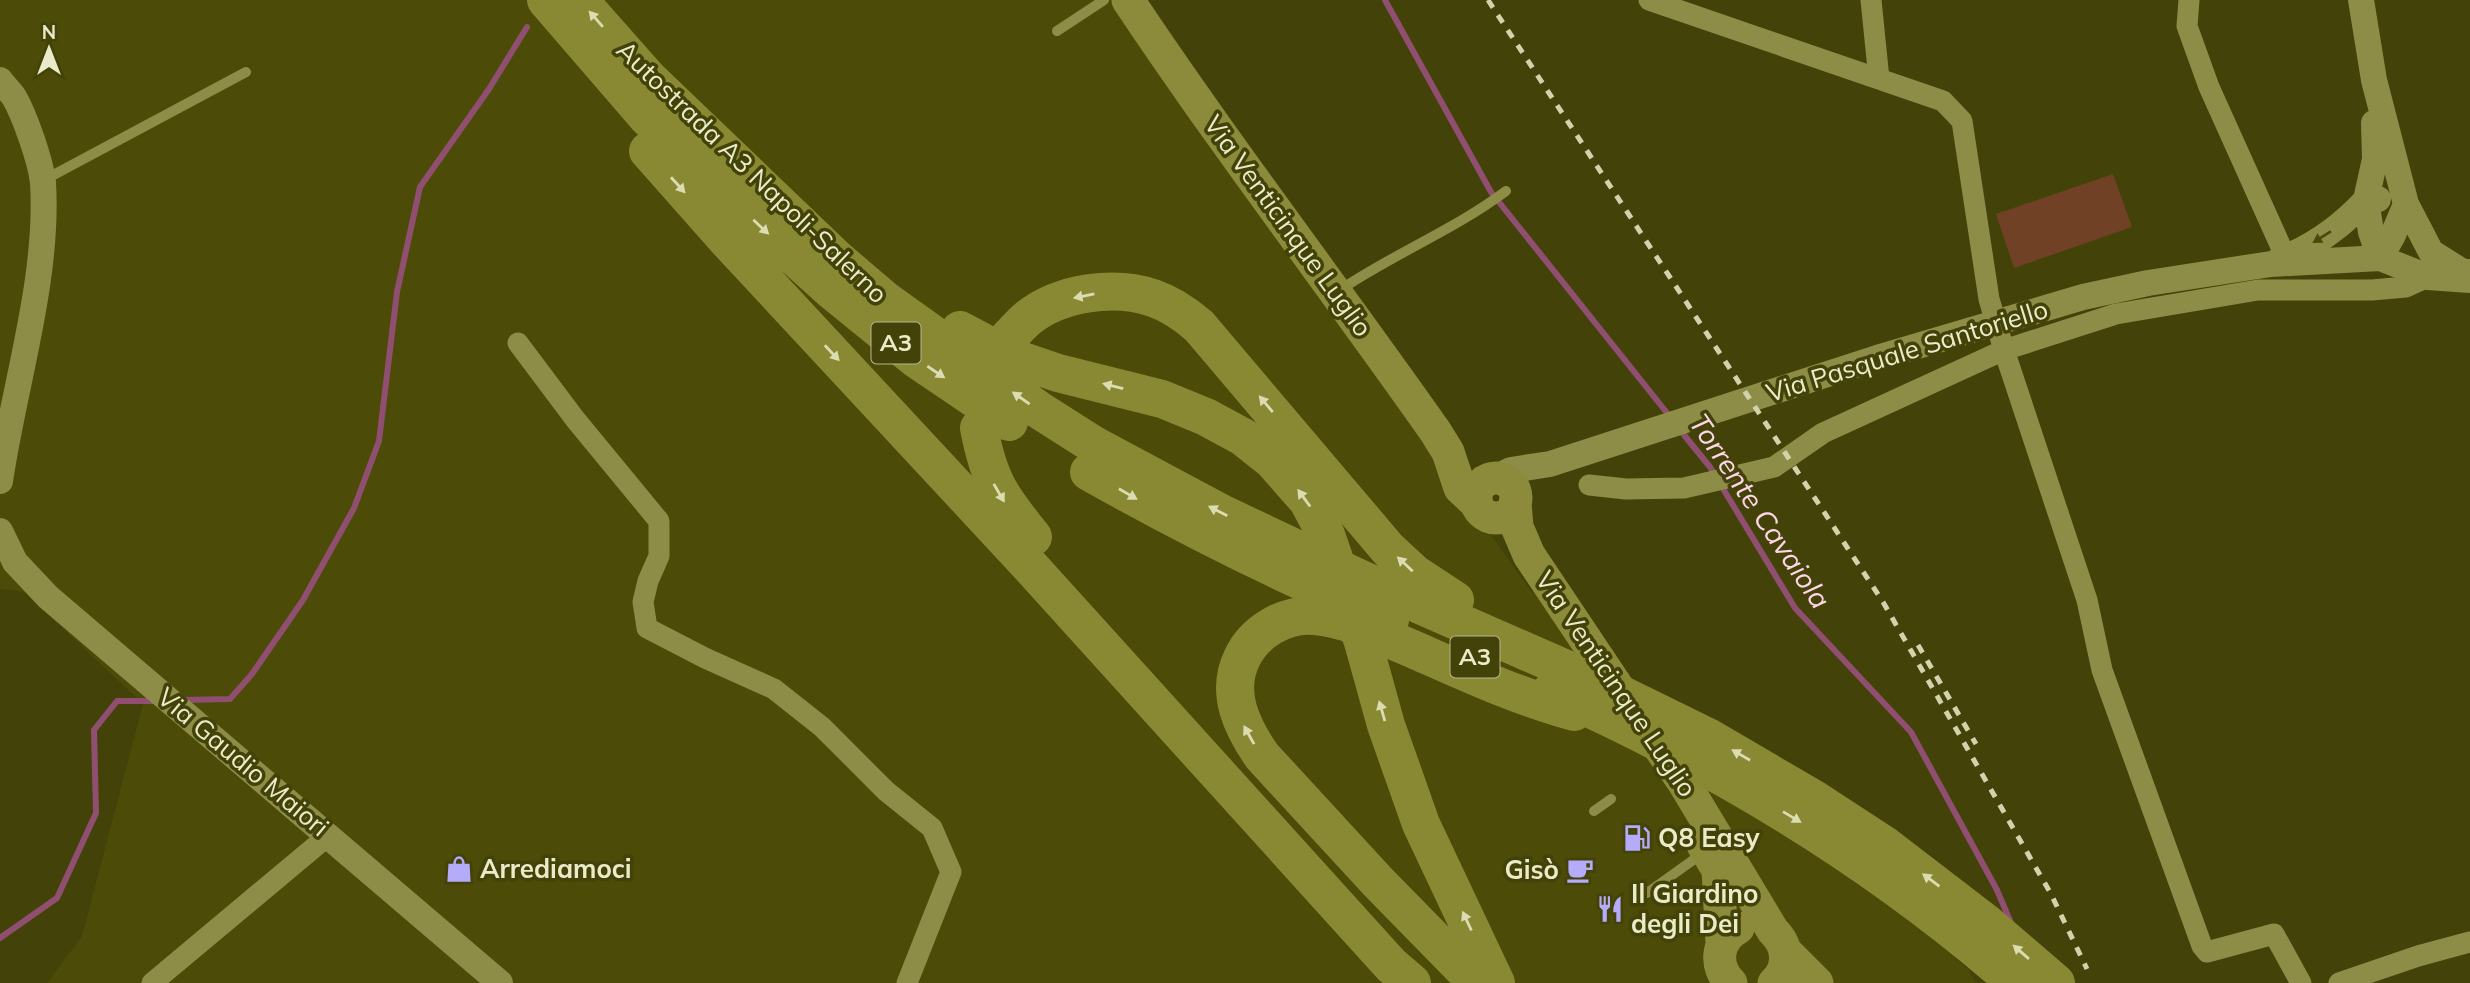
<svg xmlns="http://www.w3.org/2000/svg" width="2470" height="983" viewBox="0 0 2470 983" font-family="Mulish,sans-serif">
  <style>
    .built { fill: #4c4b08 }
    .green { fill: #714126 }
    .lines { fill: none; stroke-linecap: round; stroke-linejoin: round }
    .stream { stroke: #904f71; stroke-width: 6 }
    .service { stroke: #8e8d47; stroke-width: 10 }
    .minor { stroke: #8e8d47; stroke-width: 21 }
    .tertiary { stroke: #8e8d47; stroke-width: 26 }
    .primary { stroke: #8c8b3b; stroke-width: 33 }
    .motorway { stroke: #8a8933; stroke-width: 38 }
    .rail { stroke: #d2d3ad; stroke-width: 5; stroke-dasharray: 9 9; stroke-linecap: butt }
    .oneway { fill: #dcdcb2 }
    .oneway2 { fill: #4a4a0e }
    .labels { text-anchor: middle; stroke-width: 7; stroke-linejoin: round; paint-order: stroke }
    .shield { fill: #434208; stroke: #b8b88e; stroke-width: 2 }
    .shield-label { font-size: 24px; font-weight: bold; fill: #eaebc8 }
    .street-label { font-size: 26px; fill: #eaebc8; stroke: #434208 }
    .poi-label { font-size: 26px; font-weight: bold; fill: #eaebc8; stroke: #434208; text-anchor: start }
    .water-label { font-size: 28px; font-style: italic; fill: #fed6e8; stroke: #434208 }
  </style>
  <rect width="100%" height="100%" fill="#434208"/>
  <!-- built -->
  <path class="built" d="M0,0H1115L1530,590L1969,970L1976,983H47L82,936L143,704L24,592L0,589Z"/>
  <!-- green -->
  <path class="green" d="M2113,174L2132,227L2014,268L1996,214Z"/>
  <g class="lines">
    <!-- stream -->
    <path class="stream" d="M1385,0L1491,192L1671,418
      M1680,430L1710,467L1795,608L1911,732L1997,890L2011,923
      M183,700L230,699L252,674L303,600L354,508L379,441L397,292L420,187L489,89L527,27
      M0,938L57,898L96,813L94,730L117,701H154"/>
    <!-- service -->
    <path class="service" d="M1057,31L1104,0
      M44,180L246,72
      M1340,290C1393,254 1454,230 1506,191
      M1594,811L1611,799
      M1647,893L1696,858L1703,862"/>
    <!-- minor -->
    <path class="minor" d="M1649,0L1943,101L1962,121L1989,299L2004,350L2087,600L2102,670L2202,946L2207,952L2274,934L2301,983
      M1871,0L1879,79
      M2189,0L2187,26L2209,87L2286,258
      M518,343L575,419L659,521V556L648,581L643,602L647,628L705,658L774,689L822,727L886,791L932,828L951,872L907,983
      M1589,485L1626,489L1684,488L1774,467L1823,433L2004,350L2116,314L2258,290H2372L2406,287L2428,277L2429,267
      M152,983L329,835
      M2339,983L2418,956L2470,942"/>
    <!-- tertiary -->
    <path class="tertiary" d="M2361,0L2374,80L2406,204L2431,252L2463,272H2470
      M0,80C4,86 10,91 14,97C25,116 41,162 43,183C49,279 14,386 0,481
      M2374,123L2375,159L2366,200L2371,232L2380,258
      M2380,258L2393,235L2406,204
      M2279,260C2313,247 2342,226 2366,200L2378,199
      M1492,479L1511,470L1550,464L1877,358L2083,297L2148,283L2271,264L2380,258L2428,277L2470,280
      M0,531L15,562L48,597L500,983"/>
    <!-- primary -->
    <path class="primary" d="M1128,0C1226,147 1333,286 1435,431L1448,452L1460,488L1477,504
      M1476 498a20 20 0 1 1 40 0a20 20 0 1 1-40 0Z
      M1515,503L1517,527L1529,555L1626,700
      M1653,738L1684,783L1773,931C1789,946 1790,968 1774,983
      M1703,845L1718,870L1722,944
      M1786,952L1817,983
      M1731,983C1714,967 1716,940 1738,928"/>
    <!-- motorway -->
    <path class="motorway" d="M546,0L647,117L779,243L831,290L916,359L1009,422
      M579,0L649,79L837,259L885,300L1039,410L1094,445L1223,514L1363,580L1598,683L1708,737L1814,799L1886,846L1985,922L2056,983
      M648,151L725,238L1028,564L1391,965L1412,983
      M960,330L1011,357L1058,373L1162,399L1206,417L1243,437L1272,460L1308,501L1326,535L1363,642L1386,725L1421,824L1496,983
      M1009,337C1015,331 1021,324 1028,318C1061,292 1114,285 1153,298C1171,304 1185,314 1199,326L1388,549L1414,573L1455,600
      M979,428C989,481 1000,496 1033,537
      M1089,472C1187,527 1286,577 1390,620
      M1551,691C1717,765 1873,859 2011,979
      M1477,983L1378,882L1262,756C1242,727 1225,693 1242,658C1254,632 1285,613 1315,616C1350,619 1383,637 1415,650C1467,673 1519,697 1574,712"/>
    <!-- rail -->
    <path class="rail" d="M1488,0L1883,602L2051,894L2087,969
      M1918,645L1976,744"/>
  </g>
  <!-- one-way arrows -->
  <defs><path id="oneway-solid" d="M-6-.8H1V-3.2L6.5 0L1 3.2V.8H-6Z" transform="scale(1.75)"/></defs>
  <g class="oneway">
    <use href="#oneway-solid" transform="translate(596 19) rotate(-131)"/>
    <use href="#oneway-solid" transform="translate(678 185) rotate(48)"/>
    <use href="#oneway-solid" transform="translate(761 227) rotate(43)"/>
    <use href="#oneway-solid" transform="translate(1084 296) rotate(169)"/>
    <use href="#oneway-solid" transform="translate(832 353) rotate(47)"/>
    <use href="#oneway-solid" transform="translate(936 372) rotate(34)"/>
    <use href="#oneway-solid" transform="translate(1113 386) rotate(-166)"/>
    <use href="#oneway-solid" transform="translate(1021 398) rotate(-145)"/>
    <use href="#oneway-solid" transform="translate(1266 404) rotate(-130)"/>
    <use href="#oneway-solid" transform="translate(999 493) rotate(60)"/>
    <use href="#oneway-solid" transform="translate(1128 494) rotate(30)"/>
    <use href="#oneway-solid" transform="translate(1304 498) rotate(-126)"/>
    <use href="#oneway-solid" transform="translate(1218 511) rotate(-153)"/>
    <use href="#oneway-solid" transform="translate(1405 564) rotate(-137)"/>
    <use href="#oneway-solid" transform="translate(1382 711) rotate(-106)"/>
    <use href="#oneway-solid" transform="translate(1249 735) rotate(-119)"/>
    <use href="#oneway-solid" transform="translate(1741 755) rotate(-150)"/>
    <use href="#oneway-solid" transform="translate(1792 817) rotate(31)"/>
    <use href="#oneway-solid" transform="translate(1931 880) rotate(-143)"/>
    <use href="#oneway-solid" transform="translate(1467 921) rotate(-115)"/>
    <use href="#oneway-solid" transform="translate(2021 952) rotate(-139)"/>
  </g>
  <use class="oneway2" href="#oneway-solid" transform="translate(2322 237) rotate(148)"/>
  <!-- icons -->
  <defs>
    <symbol id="fuel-bare" viewBox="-9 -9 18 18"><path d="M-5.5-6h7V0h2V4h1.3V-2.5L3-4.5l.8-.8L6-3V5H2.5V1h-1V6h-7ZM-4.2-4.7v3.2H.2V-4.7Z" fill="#b4acf9" stroke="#434208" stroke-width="2.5" paint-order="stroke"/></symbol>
    <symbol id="shop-bare" viewBox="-9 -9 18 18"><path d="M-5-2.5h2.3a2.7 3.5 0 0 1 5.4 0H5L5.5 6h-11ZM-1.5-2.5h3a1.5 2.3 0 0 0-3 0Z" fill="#b4acf9" stroke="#434208" stroke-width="2.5" paint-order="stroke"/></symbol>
    <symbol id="cafe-bare" viewBox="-9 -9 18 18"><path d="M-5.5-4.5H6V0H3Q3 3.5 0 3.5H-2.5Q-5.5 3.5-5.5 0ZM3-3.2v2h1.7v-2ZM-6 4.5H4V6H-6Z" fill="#b4acf9" stroke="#434208" stroke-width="2.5" paint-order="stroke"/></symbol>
    <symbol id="restaurant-bare" viewBox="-9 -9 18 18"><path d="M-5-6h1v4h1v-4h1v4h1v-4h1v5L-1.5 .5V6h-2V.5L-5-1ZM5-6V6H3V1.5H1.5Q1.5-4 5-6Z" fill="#b4acf9" stroke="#434208" stroke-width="2.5" paint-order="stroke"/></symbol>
  </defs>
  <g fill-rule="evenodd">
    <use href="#fuel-bare" x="1618" y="819" width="38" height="38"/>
    <use href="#shop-bare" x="440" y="850" width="38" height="38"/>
    <use href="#cafe-bare" x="1561" y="851" width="38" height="38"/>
    <use href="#restaurant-bare" x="1591" y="890" width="38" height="38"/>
  </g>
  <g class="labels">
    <!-- shield labels -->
    <g class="shield">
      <rect x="871.5" y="322.5" width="49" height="41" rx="5"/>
      <rect x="1450.5" y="636.5" width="49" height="41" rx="5"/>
    </g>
    <g class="shield-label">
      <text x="896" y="351">A3</text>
      <text x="1475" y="665">A3</text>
    </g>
    <!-- street labels -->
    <g class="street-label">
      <text transform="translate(752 172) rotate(44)" y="9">Autostrada A3 Napoli-Salerno</text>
      <text transform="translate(1288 226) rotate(54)" y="9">Via Venticinque Luglio</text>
      <text transform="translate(1907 351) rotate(-17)" y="9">Via Pasquale Santoriello</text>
      <text transform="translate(1616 684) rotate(56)" y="9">Via Venticinque Luglio</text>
      <text transform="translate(243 762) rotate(40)" y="9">Via Gaudio Maiori</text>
    </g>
    <!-- poi labels -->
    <g class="poi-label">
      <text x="1658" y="847">Q8 Easy</text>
      <text x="480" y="878">Arrediamoci</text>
      <text x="1559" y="879" text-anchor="end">Gisò</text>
      <text x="1631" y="903">Il Giardino<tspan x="1631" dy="30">degli Dei</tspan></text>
    </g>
    <!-- water labels -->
    <g class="water-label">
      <text transform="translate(1760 511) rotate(56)" y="10">Torrente Cavaiola</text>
    </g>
  </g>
  <!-- north arrow -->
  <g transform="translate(49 49)" stroke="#434208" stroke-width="5" paint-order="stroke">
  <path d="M0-5L12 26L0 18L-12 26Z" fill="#eaebc8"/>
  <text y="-10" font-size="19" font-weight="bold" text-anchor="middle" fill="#eaebc8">N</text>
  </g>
</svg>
